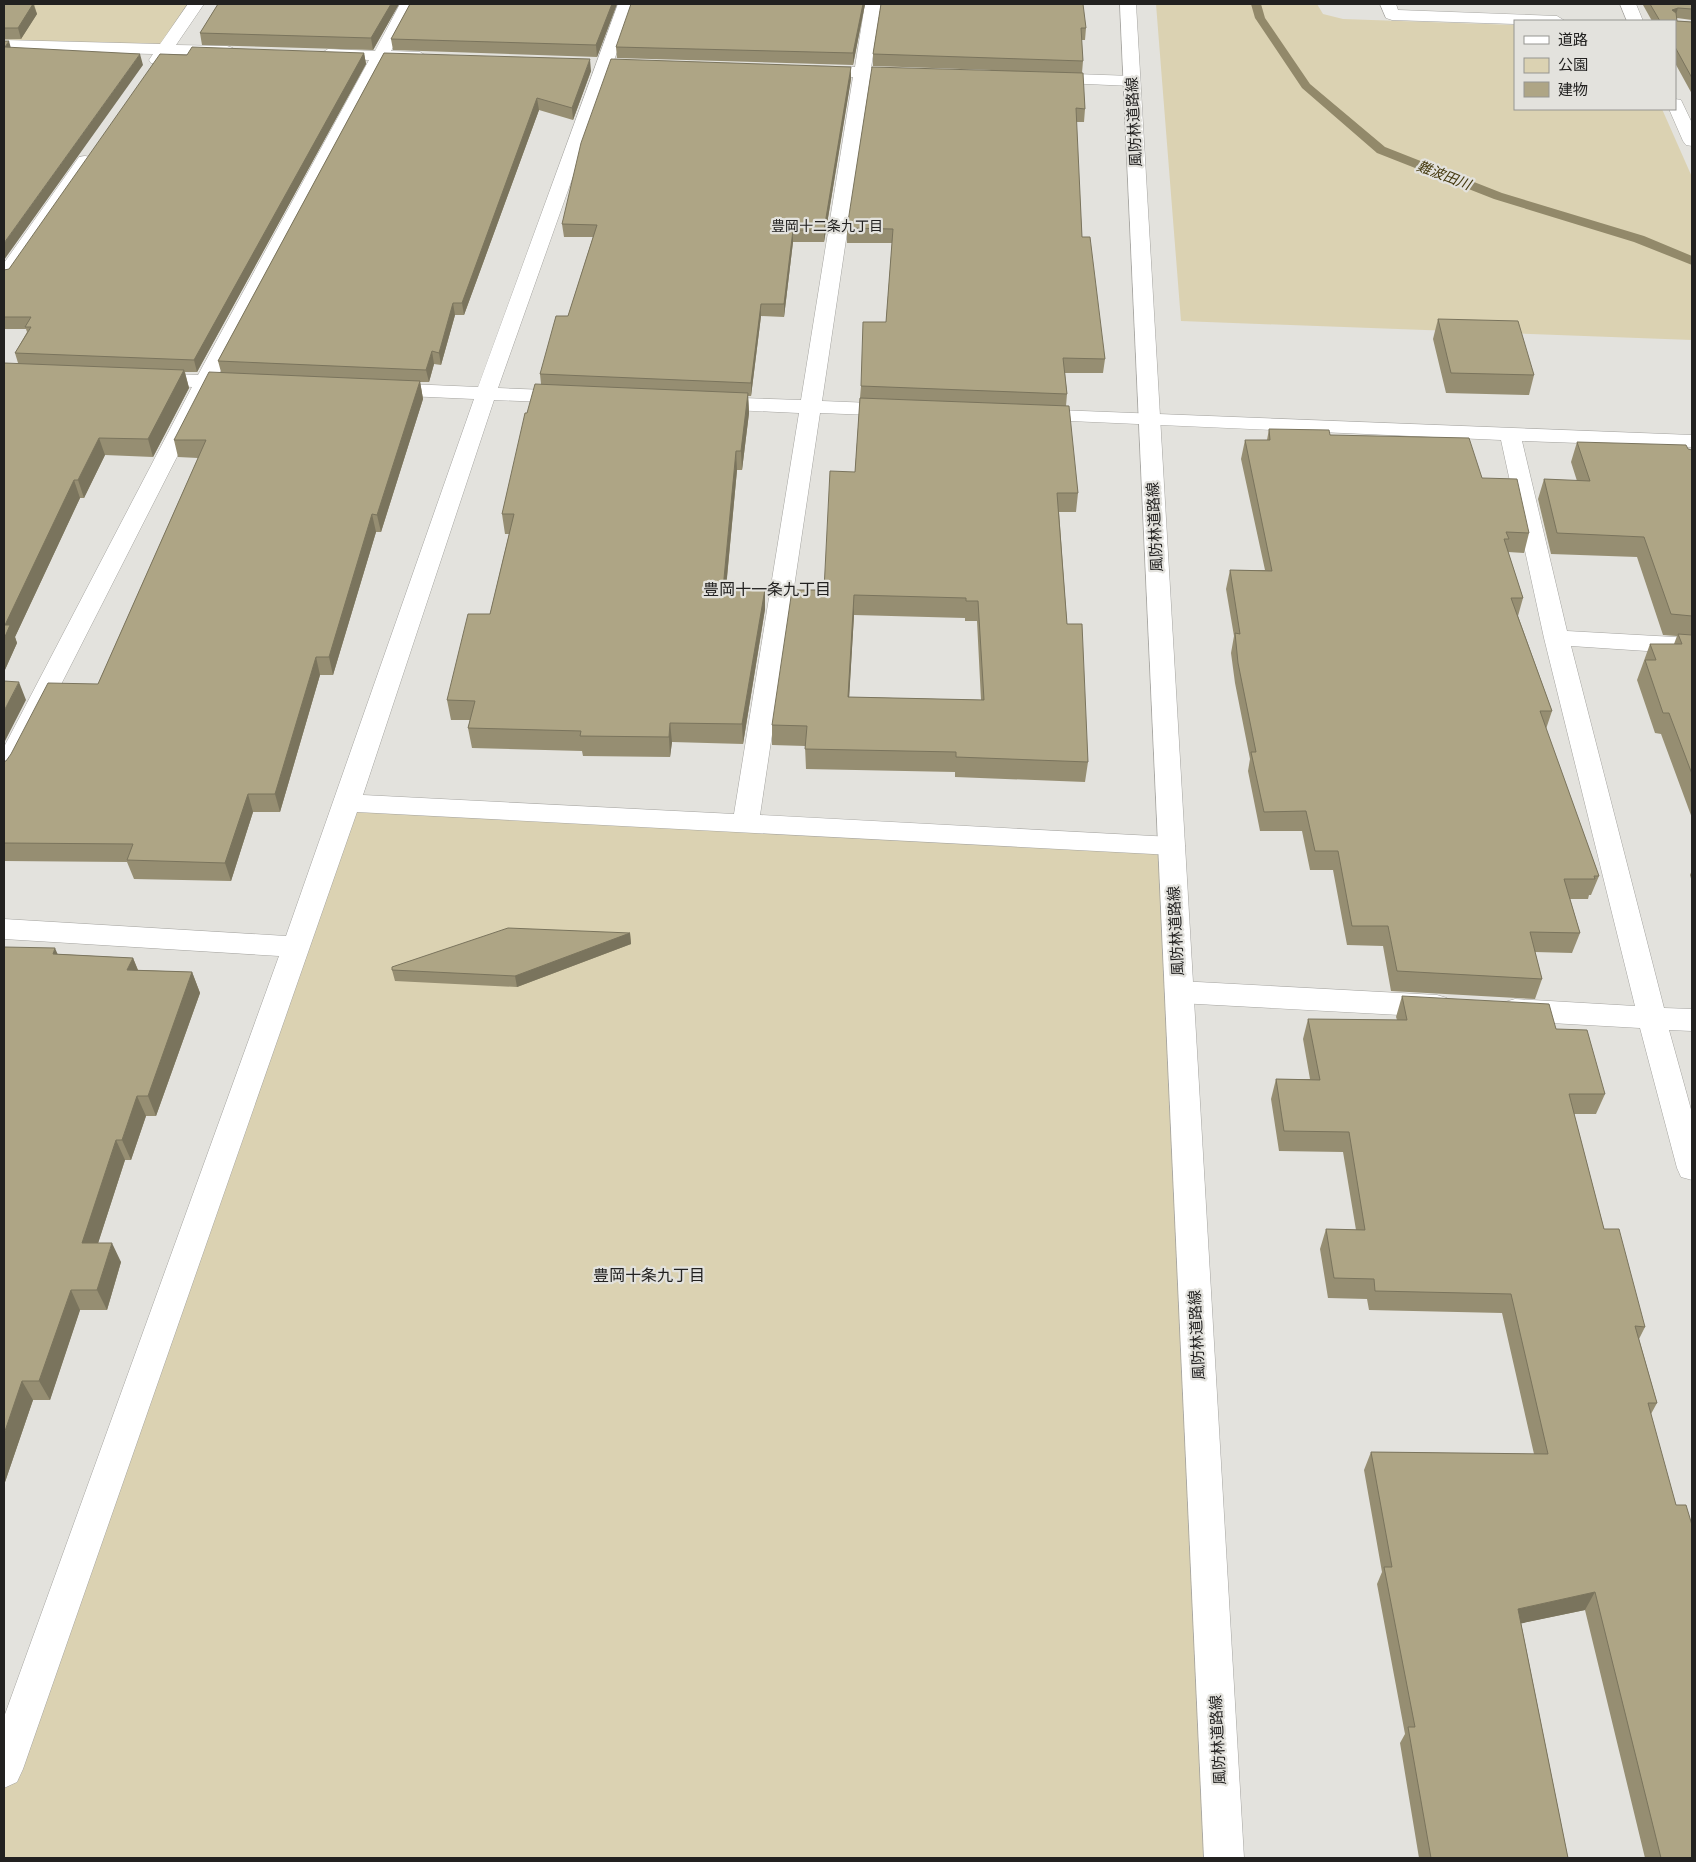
<svg xmlns="http://www.w3.org/2000/svg" width="1696" height="1862" viewBox="0 0 1696 1862" font-family="Helvetica,'Noto Sans JP',sans-serif">
  <style>
    .green { fill: #dbd2b2 }
    .lines { fill: none; stroke-linecap: round; stroke-linejoin: round }
    .stream { fill: #92896a; fill-rule: evenodd }
    .minor-casing { stroke: #a5a4a0; stroke-width: 1 }
    .tertiary-casing { stroke: #a5a4a0; stroke-width: 1 }
    .minor { fill: #fff; fill-rule: evenodd }
    .tertiary { fill: #fff; fill-rule: evenodd }
    .wall { fill: #968e72; fill-rule: evenodd }
    .shaded-wall { fill: #7a745d }
    .building { fill: #aea585; stroke: #7a745d; fill-rule: evenodd }
    .labels { text-anchor: middle; stroke-width: 4.5; stroke-linejoin: round; paint-order: stroke }
    .far-water-label { font-size: 14px; font-style: italic; fill: #44390f; stroke: #e3e2dd }
    .far-neighbourhood-label { font-size: 14px; fill: #222120; stroke: #e3e2dd }
    .street-label { font-size: 15px; fill: #222120; stroke: #e3e2dd }
    .neighbourhood-label { font-size: 16px; fill: #222120; stroke: #e3e2dd }
  </style>
  <rect width="100%" height="100%" fill="#e3e2dd"/>
  <!-- green -->
  <path class="green" d="M4,4H196L165,49L4,45Z
    M1156,4H1317L1323,14L1343,19L1515,25V109H1662L1692,177V340L1181,321Z
    M347,803L1172,846L1224,1858H4V1769Z"/>
  <g class="lines">
    <!-- stream -->
    <path class="stream" d="M1251,4H1261L1265,18L1310,84L1385,147L1502,193L1644,236L1692,256V265L1634,242L1494,199L1377,153L1302,88L1255,18Z"/>
    <defs>
      <path id="minor" d="M188,4H204L176,45L227,46L233,48L235,51L233,54H169L163,63H151L149,60L153,54L4,50V40L160,44Z
        M400,4H416L391,51L420,52L428,57L420,62L386,61L218,376L249,379L252,383L249,387L212,388L17,771L13,777L4,780V747L192,387L143,383L140,379L143,375L150,373L198,375L369,60L328,59L320,54L328,49L375,51Z
        M618,4H634L498,388L569,391L576,393L579,397L576,401L569,403L494,400L363,795L734,814L799,413L712,409L705,407L702,403L705,399L712,397L801,400L853,77L815,76L809,75L807,71L809,67L815,66L855,67L865,4H881L871,68L909,69L915,70L917,74L915,78L909,79L870,78L822,401L896,404L903,406L906,410L903,414L896,416L820,413L760,815L1172,837L1181,839L1185,846L1181,853L1172,855L357,812L23,1769L17,1782L4,1788V1717L279,956L4,939V919L286,936L474,399L385,395L378,393L375,389L378,385L385,383L478,387Z
        M1380,4H1396L1398,10L1557,16L1565,21H1515V24L1392,20L1386,18Z
        M1620,4H1636L1643,21H1627Z
        M1047,73L1132,76L1138,77L1140,81L1138,85L1132,86L1041,82L1039,78L1041,74Z
        M1675,99L1681,100L1692,123V146L1686,145L1683,141L1669,109H1675Z
        M85,156L91,157L94,161L11,280L4,282V263L79,157Z
        M1032,409L1692,435V447L1522,441L1567,631L1692,638V654L1571,646L1664,1008L1692,1009V1031L1669,1030L1692,1113V1180L1681,1177L1677,1168L1640,1028L1515,1021L1505,1018L1501,1010L1505,1002L1515,999L1635,1006L1544,638L1501,440L1025,419L1022,415L1025,411Z
        M1179,981L1437,995L1447,998L1451,1006L1447,1014L1437,1017L1179,1003L1169,1000L1165,992L1169,984Z"/>
      <path id="tertiary" d="M1120,4H1136L1244,1858H1204Z"/>
    </defs>
    <!-- minor casing -->
    <use href="#minor" class="minor-casing"/>
    <!-- tertiary casing -->
    <use href="#tertiary" class="tertiary-casing"/>
    <!-- minor -->
    <use href="#minor" class="minor"/>
    <!-- tertiary -->
    <use href="#tertiary" class="tertiary"/>
  </g>
  <!-- wall -->
  <path class="wall" d="M4,4H34L37,14L21,39H4Z
    M218,4H399L373,50L202,45L200,33Z
    M410,4H617L597,57L393,50L391,39Z
    M865,4L853,65L617,58L616,47Z
    M881,4L1086,28L1085,40H1081L1083,61L1082,73L1085,109L1084,122H1076L1082,237L1105,359L1103,373H1065L1067,394L1066,406L1078,493L1076,512H1059L1067,624L1088,762L1085,782L955,777V772L806,769L805,746L772,745V725L824,590L855,472L860,398L861,386L886,322L892,243H847V228L991,70L873,66V54ZM854,615L965,618V621H977L981,700L849,697Z
    M1441,4H1488V5Z
    M1591,4H1619L1618,5Z
    M1640,4H1692V20L1677,18V21L1692,22V94L1675,63V21H1652L1643,5Z
    M364,53L366,64L197,372H185L189,388L153,457L105,455L84,498H80L15,637L17,643L4,672L18,363L15,353L27,332L26,329H4V270L9,269L187,55Z
    M384,53L591,71L573,120L539,110L464,315H455L441,365L434,364L429,382H420L423,399L381,532H376L333,675H320L280,812H253L231,881L134,879L127,862L4,861V761H6L98,684L198,458L178,457L174,440L221,372L218,361Z
    M851,79L824,242H793L784,317L761,316L751,396H748L749,413L742,470H737L726,589H765V609L743,744L672,742L670,757L583,756L582,751L472,748L468,728L470,720H451L447,700L490,614L509,534H505L502,514L527,413L541,384L540,374L568,316L593,237H564L562,224Z
    M1438,319L1534,375L1529,395L1446,393L1433,339Z
    M1269,429L1330,435L1482,478L1529,533L1524,553L1508,552L1523,598L1518,616L1552,711L1546,729L1599,876L1591,895H1589L1588,899H1570L1580,933L1572,953L1535,952L1542,979L1535,999L1391,991L1383,946L1347,945L1333,870H1310L1302,831H1260L1248,771L1250,759L1235,683L1231,653L1234,636L1226,589L1230,570H1265L1241,459L1245,440H1267Z
    M1577,442L1692,450V818L1661,734L1655,733L1637,680L1650,644H1674L1677,636L1663,635L1637,557L1551,554L1538,499L1544,479L1577,481L1571,462Z
    M1692,870V882L1690,875Z
    M630,933L631,944L517,987L395,981L392,970Z
    M4,947L58,954L133,958L138,970L192,972L200,993L156,1116H146L131,1160H125L98,1243L121,1262L107,1310H80L50,1400H33L4,1485Z
    M1402,996L1556,1029L1605,1094L1596,1114H1574L1604,1229L1645,1327L1639,1339L1657,1403L1651,1414L1692,1858H1645L1585,1610L1521,1623L1568,1858H1419L1400,1743L1405,1734L1377,1584L1382,1572L1364,1470L1371,1452L1534,1454L1502,1313L1369,1310L1367,1299L1328,1298L1320,1249L1326,1229L1356,1230L1343,1152L1279,1151L1271,1099L1276,1079H1310L1303,1039L1308,1019L1397,1020L1396,1017Z"/>
  <!-- shaded-wall -->
  <path class="shaded-wall" d="M33,4L37,14L21,39L18,28Z
    M391,4H399L373,50L371,38Z
    M612,4H617L597,57L596,45Z
    M863,4H865L853,65V53Z
    M1678,8L1675,18L1672,10Z
    M9,41L12,52L5,47Z
    M364,53L366,64L197,372L194,360Z
    M140,54L143,65L4,260V243Z
    M590,59L591,71L573,120L572,108Z
    M851,67V79L824,242V230Z
    M537,98L539,110L464,315L462,303Z
    M793,230V242L784,317V304Z
    M453,303L455,315L441,365L439,353Z
    M761,304V316L751,396V383Z
    M432,351L434,364L429,382L426,370Z
    M184,370L189,388L153,457L148,439Z
    M420,381L423,399L381,532L377,515Z
    M748,393L749,413L742,470L741,451Z
    M99,438L105,455L84,498L78,480Z
    M736,451L737,470L724,608L723,589Z
    M74,480L80,498L15,637L17,643L4,672L5,625Z
    M372,514L376,532L333,675L329,657Z
    M765,589V609L743,744L742,724Z
    M854,595V615L848,717V697Z
    M316,657L320,675L280,812L275,794Z
    M19,682L26,700L4,743V711Z
    M670,723L672,742L670,757L669,737Z
    M248,794L253,812L231,881L225,863Z
    M630,933L631,944L517,987L515,976Z
    M55,948L64,969L53,954Z
    M133,958L141,978L127,970Z
    M192,972L200,993L156,1116L148,1096Z
    M137,1096L146,1116L131,1160L122,1140Z
    M116,1140L125,1160L92,1262L82,1243Z
    M112,1243L121,1262L107,1310L97,1290Z
    M71,1290L80,1310L50,1400L39,1381Z
    M22,1381L33,1400L4,1485V1434Z
    M1595,1592L1585,1610L1509,1626L1518,1609Z"/>
  <!-- building -->
  <path class="building" d="M4,4H33L18,28H4Z
    M218,4H391L371,38L200,33Z
    M410,4H612L596,45L391,39Z
    M631,4H863L853,53L616,47Z
    M881,4H1083L1086,28H1081L1083,61L873,54Z
    M1650,4H1692V9L1678,8L1672,10L1676,13L1677,21L1692,22V78L1675,47V21H1660Z
    M4,41H9L5,47L140,54L4,243Z
    M192,47L364,53L194,360L15,353L31,327H25L31,317H4V270L9,269L160,54L187,55Z
    M384,53L590,59L572,108L537,98L462,303H453L439,353L432,351L426,370L218,361Z
    M611,59L851,67L824,230H793L784,304H761L751,383L540,374L556,316H568L597,225L562,224L581,143Z
    M872,67L1083,73L1085,109L1076,108L1082,237H1090L1105,359L1063,358L1067,394L861,386L863,322H886L893,229L847,228Z
    M1438,319L1518,321L1534,375L1451,373Z
    M4,363L184,370L148,439L99,438L78,480H74L5,625H10L4,639Z
    M209,372L420,381L377,515L372,514L329,657H316L275,794H248L225,863L127,860L133,844L4,843V761H6L11,754L48,683L98,684L206,440H174Z
    M535,384L748,393L741,451H736L723,589H765L742,724L670,723L669,737L580,736L581,731L468,728L475,701L447,700L468,614H490L514,514H502L525,413H527Z
    M860,398L1069,406L1078,493H1057L1067,624H1082L1088,762L956,757V752L805,749L807,726L772,725L792,590H824L830,471L855,472ZM854,595L966,598V601H978L984,700L848,697Z
    M1269,429L1329,430L1330,435L1469,438L1482,478L1517,479L1529,533L1506,532L1509,539H1504L1523,598H1511L1552,711H1540L1599,876H1594L1595,879H1564L1580,933L1530,932L1542,979L1397,971L1388,926H1352L1338,851H1315L1306,811L1264,812L1251,752H1256L1238,663L1235,633L1240,634L1230,570L1272,571L1245,440H1270Z
    M1577,442L1686,445L1688,449L1692,450V616L1671,614L1644,537L1557,533L1544,479L1590,481Z
    M1678,634L1692,635V774L1669,713H1663L1645,660H1656L1650,644H1682Z
    M4,681L19,682L4,711Z
    M508,928L630,933L515,976L392,970V967Z
    M4,947L55,948L53,954L133,958L127,970L192,972L148,1096H137L122,1140H116L82,1243H112L97,1290H71L39,1381H22L4,1434Z
    M1402,996L1549,1004L1556,1029L1587,1030L1605,1094H1569L1604,1229H1619L1645,1327L1635,1326L1657,1403H1648L1676,1505H1686L1692,1525V1858H1661L1595,1592L1518,1609L1568,1858H1431L1408,1727H1415L1384,1567H1392L1371,1452L1548,1454L1511,1294L1375,1291L1374,1279L1334,1278L1326,1229L1365,1230L1349,1132L1284,1131L1276,1079L1320,1080L1308,1019L1407,1020Z"/>
  <g class="labels">
    <!-- far-water labels -->
    <g class="far-water-label">
      <text transform="translate(1444 175) rotate(21)" y="5">難波田川</text>
    </g>
    <!-- far-neighbourhood labels -->
    <g class="far-neighbourhood-label">
      <text x="827" y="231">豊岡十二条九丁目</text>
    </g>
    <!-- street labels -->
    <g class="street-label">
      <text transform="translate(1134 122) rotate(-93)" y="5">風防林道路線</text>
      <text transform="translate(1155 527) rotate(-93)" y="5">風防林道路線</text>
      <text transform="translate(1176 931) rotate(-93)" y="5">風防林道路線</text>
      <text transform="translate(1197 1335) rotate(-93)" y="5">風防林道路線</text>
      <text transform="translate(1218 1740) rotate(-93)" y="5">風防林道路線</text>
    </g>
    <!-- neighbourhood labels -->
    <g class="neighbourhood-label">
      <text x="767" y="595">豊岡十一条九丁目</text>
      <text x="649" y="1281">豊岡十条九丁目</text>
    </g>
  </g>
  <!-- border -->
  <rect width="1696" height="1862" fill="none" stroke="#222120" stroke-width="10"/>
  <!-- legend -->
  <rect x="1514" y="20" width="162" height="90" fill="#e3e2dd" stroke="#969591"/>
  <rect x="1524" y="36" width="25" height="8" fill="#ffffff" stroke="#969591"/>
  <text x="1558" y="45" font-size="15" fill="#222120">道路</text>
  <rect x="1524" y="58" width="25" height="15" fill="#dbd2b2" stroke="#969591"/>
  <text x="1558" y="70" font-size="15" fill="#222120">公園</text>
  <rect x="1524" y="82" width="25" height="15" fill="#aea585" stroke="#969591"/>
  <text x="1558" y="95" font-size="15" fill="#222120">建物</text>
</svg>
